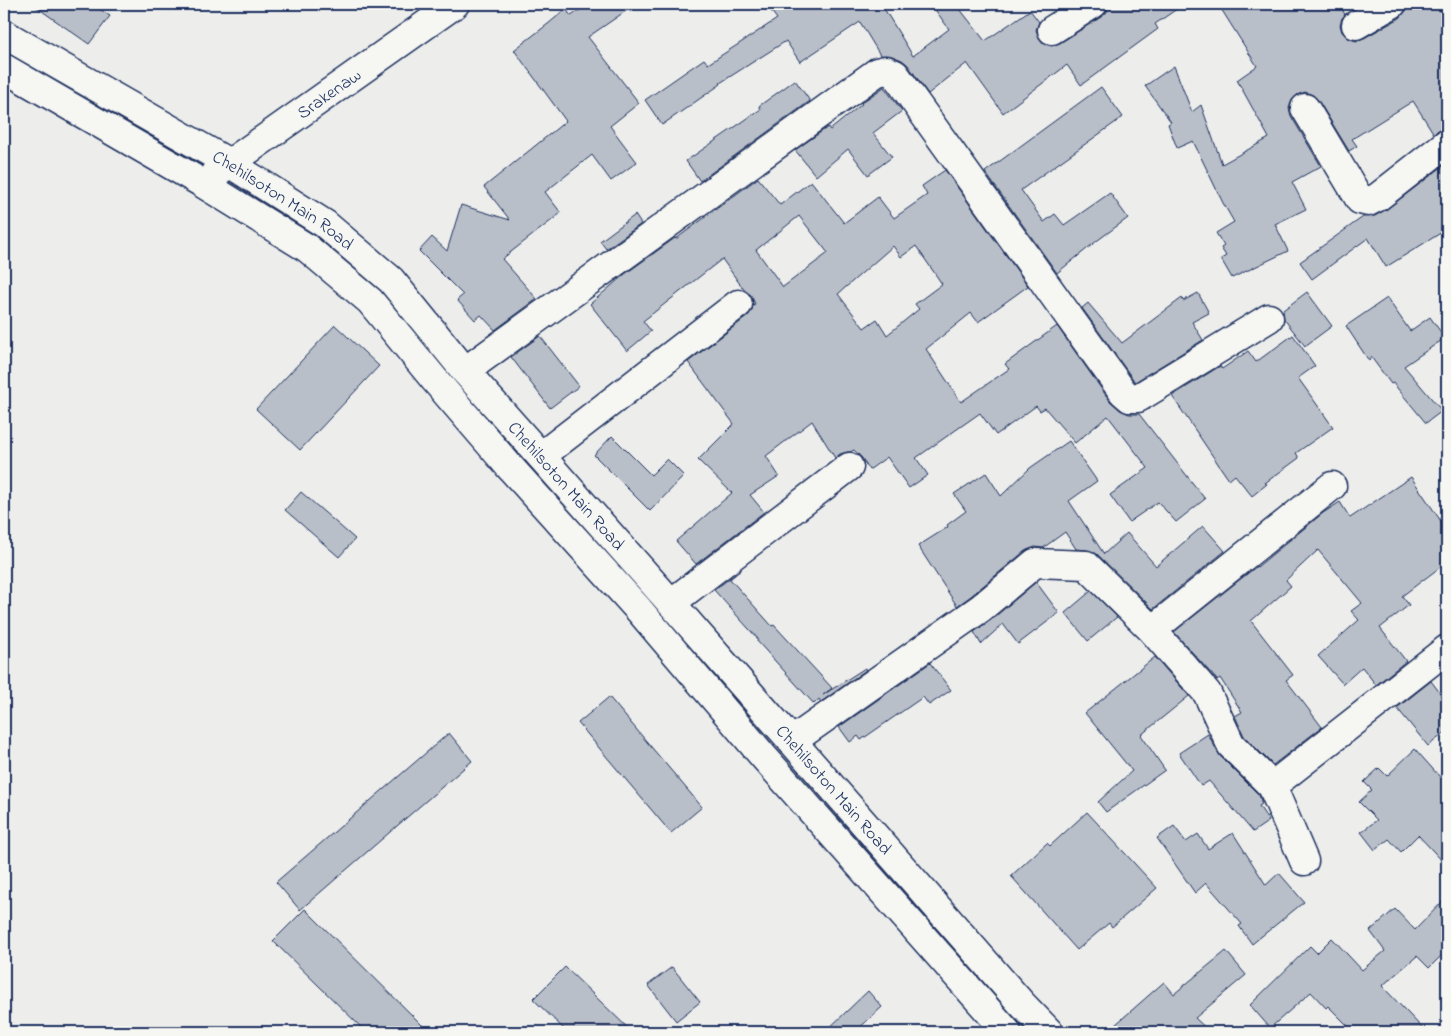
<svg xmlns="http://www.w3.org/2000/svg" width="1451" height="1036" viewBox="0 0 1451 1036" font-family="'Indie Flower',sans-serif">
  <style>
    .building { fill: #b9bfc8; stroke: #1b2f5e; fill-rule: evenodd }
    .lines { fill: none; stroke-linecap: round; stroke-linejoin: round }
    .minor-casing { stroke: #1b2f5e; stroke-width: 31 }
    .major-casing { stroke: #1b2f5e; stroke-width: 31 }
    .minor { stroke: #f6f6f2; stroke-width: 28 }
    .major { stroke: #f6f6f2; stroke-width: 28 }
    .labels { text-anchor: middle; stroke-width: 4; stroke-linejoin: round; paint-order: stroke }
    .street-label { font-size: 18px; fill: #1b2f5e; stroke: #f6f6f2 }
  </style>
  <rect width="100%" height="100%" fill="#edeeec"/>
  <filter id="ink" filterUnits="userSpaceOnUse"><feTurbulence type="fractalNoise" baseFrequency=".02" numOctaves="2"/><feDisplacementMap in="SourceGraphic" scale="10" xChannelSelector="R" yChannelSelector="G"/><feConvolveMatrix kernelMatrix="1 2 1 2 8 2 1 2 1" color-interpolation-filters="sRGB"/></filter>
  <g filter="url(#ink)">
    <!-- building -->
    <path class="building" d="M32,4H92L110,16L89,44Z
      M589,4H636L588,37L639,103L610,126L637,162L611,181L592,155L545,192L561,213L502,259L537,299L495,330L481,315L475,320L457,300L463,295L419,251L432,237L447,251L461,205L510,220L484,187L566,121L514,50L548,24L566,9L571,16Z
      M766,4H887L883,7L913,56L949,29L931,4H956L985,41L1030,10L1039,22L1036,30L1039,38L1044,44L1052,46L1060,43L1101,17L1107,12L1108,6L1111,4H1184L1155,24L1158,29L1081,85L1067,65L1003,113L967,63L928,94L908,65L902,60L892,56L880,55L860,22L800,62L786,41L720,83L721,84L662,125L645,100L704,59L708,64L777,19Z
      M1218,4H1340L1345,15L1342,18L1340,25L1342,32L1348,38L1356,41L1364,38L1400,18L1405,12L1407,7L1411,4H1447V128L1438,130L1434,134L1413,101L1352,139L1357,146L1349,151L1318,100L1313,95L1305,92L1297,95L1292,100L1289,108L1291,116L1321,166L1292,182L1306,209L1275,224L1288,251L1232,278L1221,259L1226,256L1221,248L1224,246L1216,233L1234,222L1223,203L1193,141L1177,148L1168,124L1171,122L1145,86L1174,66L1192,112L1201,105L1222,164L1269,138L1237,80L1257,66Z
      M795,80L810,101L700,181L686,161L761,109L759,106Z
      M884,87L902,111L873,133L892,157L868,175L848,149L816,176L795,150L828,127L830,130L862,104L861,103Z
      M1101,87L1123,117L1021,190L1044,222L1055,214L1064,225L1110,193L1128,218L1098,240L1057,273L985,172Z
      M1447,163V229L1386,267L1368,238L1312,279L1300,262L1363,217L1375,216L1387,209Z
      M945,170L1028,286L978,322L971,313L926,349L961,402L1009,369L1005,364L1057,326L1110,401L1120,410L1129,414H1139L1205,499L1176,522L1158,502L1129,522L1110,495L1148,468L1108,416L1075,443L1045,408L1040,411L1036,406L996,435L980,413L916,458L928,475L909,488L887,457L869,470L862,458L854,450L850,452H847L840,454L835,458L812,421L766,456L779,476L750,495L764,512L696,564L676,541L732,493L698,460L734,424L688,362L748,316L752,310L753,305L755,304L751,295L745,291L722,259L643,321L651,331L627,351L590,304L625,274L675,238L676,239L758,178L780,205L811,181L844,223L878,197L894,218L927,195L922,186ZM799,216L828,253L783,287L756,250ZM893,246L901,257L916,246L942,284L915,304L919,309L887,335L877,319L864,328L838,294Z
      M635,215L641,224L606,249L600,241Z
      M1307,292L1332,326L1305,346L1284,319L1283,310Z
      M1198,293L1209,313L1192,322L1203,340L1135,382L1082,308L1088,303L1122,343L1182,298L1183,301Z
      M1387,298L1410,331L1430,317L1445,338L1404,366L1442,411L1426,423L1393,383L1391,384L1371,357L1369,361L1346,326Z
      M335,325L379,366L300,450L256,409Z
      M1293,335L1315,366L1298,378L1333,427L1296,453L1299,458L1265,483L1267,484L1252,496L1235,475L1229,480L1172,396L1220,366L1222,369L1248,351L1256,362Z
      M540,336L579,386L550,408L511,357Z
      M612,436L651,475L667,459L684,476L650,511L594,455Z
      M1069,441L1097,481L1069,501L1104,554L1127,533L1156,566L1203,526L1225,551L1153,609L1097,554L1087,550L1076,549L1065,532L1043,548L1035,547L1025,551L971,596L957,606L918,546L948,527L947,525L966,511L954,494L986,473L1001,496L1030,468Z
      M1411,477L1447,530V562L1402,596L1409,605L1380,628L1406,661L1376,685L1362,667L1343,684L1318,656L1359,620L1351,611L1362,603L1318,550L1286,580L1291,586L1251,621L1293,675L1286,680L1322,727L1273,765L1244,736L1235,716L1242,712L1220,678L1217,680L1174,632L1257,566V567L1323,513L1340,502L1350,518Z
      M301,492L355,539L339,557L285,510Z
      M742,569L730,579L772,626L774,625L832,688L823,695L865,668L866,670L821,702L819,699L814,704L757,641L758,639L714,590Z
      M1036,582L1059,613L1018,644L1003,624L981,644L974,632L991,620Z
      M1091,591L1117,617L1088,641L1065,613Z
      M1155,657L1189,696L1141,735L1165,770L1106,812L1098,802L1132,771L1085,713Z
      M930,663L951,690L929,705L923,697L861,740L858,736L850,742L839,727Z
      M1431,681L1447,702V731L1428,746L1397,708Z
      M609,697L702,807L671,833L578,723Z
      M449,733L472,761L300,910L276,882Z
      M1208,734L1220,756L1259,795L1262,804L1259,806L1269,821L1253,832L1209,781L1201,786L1179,753Z
      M1415,749L1447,785V866L1418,835L1401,852L1389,839L1375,850L1361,832L1377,820L1359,802L1372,790L1364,782L1379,768L1387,776Z
      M1087,812L1157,888L1112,927L1109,923L1077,950L1011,876L1047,843L1050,846Z
      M1174,826L1186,842L1198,834L1208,849L1233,833L1266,885L1279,873L1304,902L1252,944L1239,926L1242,924L1206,883L1195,893L1157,838Z
      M1447,897V950L1429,968L1417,956L1382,986L1426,1032H1354L1328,1006L1326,1008L1311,992L1270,1028L1250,1005L1310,946L1317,953L1332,938L1362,970L1385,951L1370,931L1395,909L1415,930Z
      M305,909L429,1032H366L273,941Z
      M1226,951L1246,975L1195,1018L1210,1032H1107L1164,982L1174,994Z
      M565,967L632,1032H567L533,999Z
      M672,967L700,1002L676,1021L648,985Z
      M868,991L882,1007L855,1032H825Z"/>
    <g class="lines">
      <defs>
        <path id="minor" d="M1356,25L1392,4
          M1052,30L1093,4
          M1305,108L1360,200L1368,202L1378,197L1447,143
          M465,371L877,72L886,70L895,74L1123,392L1130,398H1138L1269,318
          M541,456L738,304
          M671,603L849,467
          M1152,630L1332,486
          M792,741L981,608L1035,563L1086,565L1152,630L1207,693L1231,745L1272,786L1304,861
          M1272,786L1447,649"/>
        <g id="major">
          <path id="s1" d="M4,34L229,163L325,224L391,280L465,371L671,603L1021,1003L1049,1032"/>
          <path d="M4,68L202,183L307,248L370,301L434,379L508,465L639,610L763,756L1007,1032"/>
          <path id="s2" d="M216,173L455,4"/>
        </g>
      </defs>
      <!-- minor casing -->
      <use href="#minor" class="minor-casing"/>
      <!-- major casing -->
      <use href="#major" class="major-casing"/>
      <!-- minor -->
      <use href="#minor" class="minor"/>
      <!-- major -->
      <use href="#major" class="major"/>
    </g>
  </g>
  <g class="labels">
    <!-- street labels -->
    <g class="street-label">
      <text dy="6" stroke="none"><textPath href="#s2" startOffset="138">Srakenaw</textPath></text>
      <text dy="6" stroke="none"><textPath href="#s1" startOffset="325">Chehilsoton Main Road</textPath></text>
      <text dy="6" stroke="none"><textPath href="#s1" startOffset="730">Chehilsoton Main Road</textPath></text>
      <text dy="6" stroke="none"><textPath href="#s1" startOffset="1135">Chehilsoton Main Road</textPath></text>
    </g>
  </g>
  <!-- margin -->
  <rect width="1451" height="1036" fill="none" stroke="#f6f6f2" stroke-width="20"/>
  <rect x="10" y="10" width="1431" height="1016" fill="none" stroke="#1b2f5e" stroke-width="2" filter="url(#ink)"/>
</svg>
